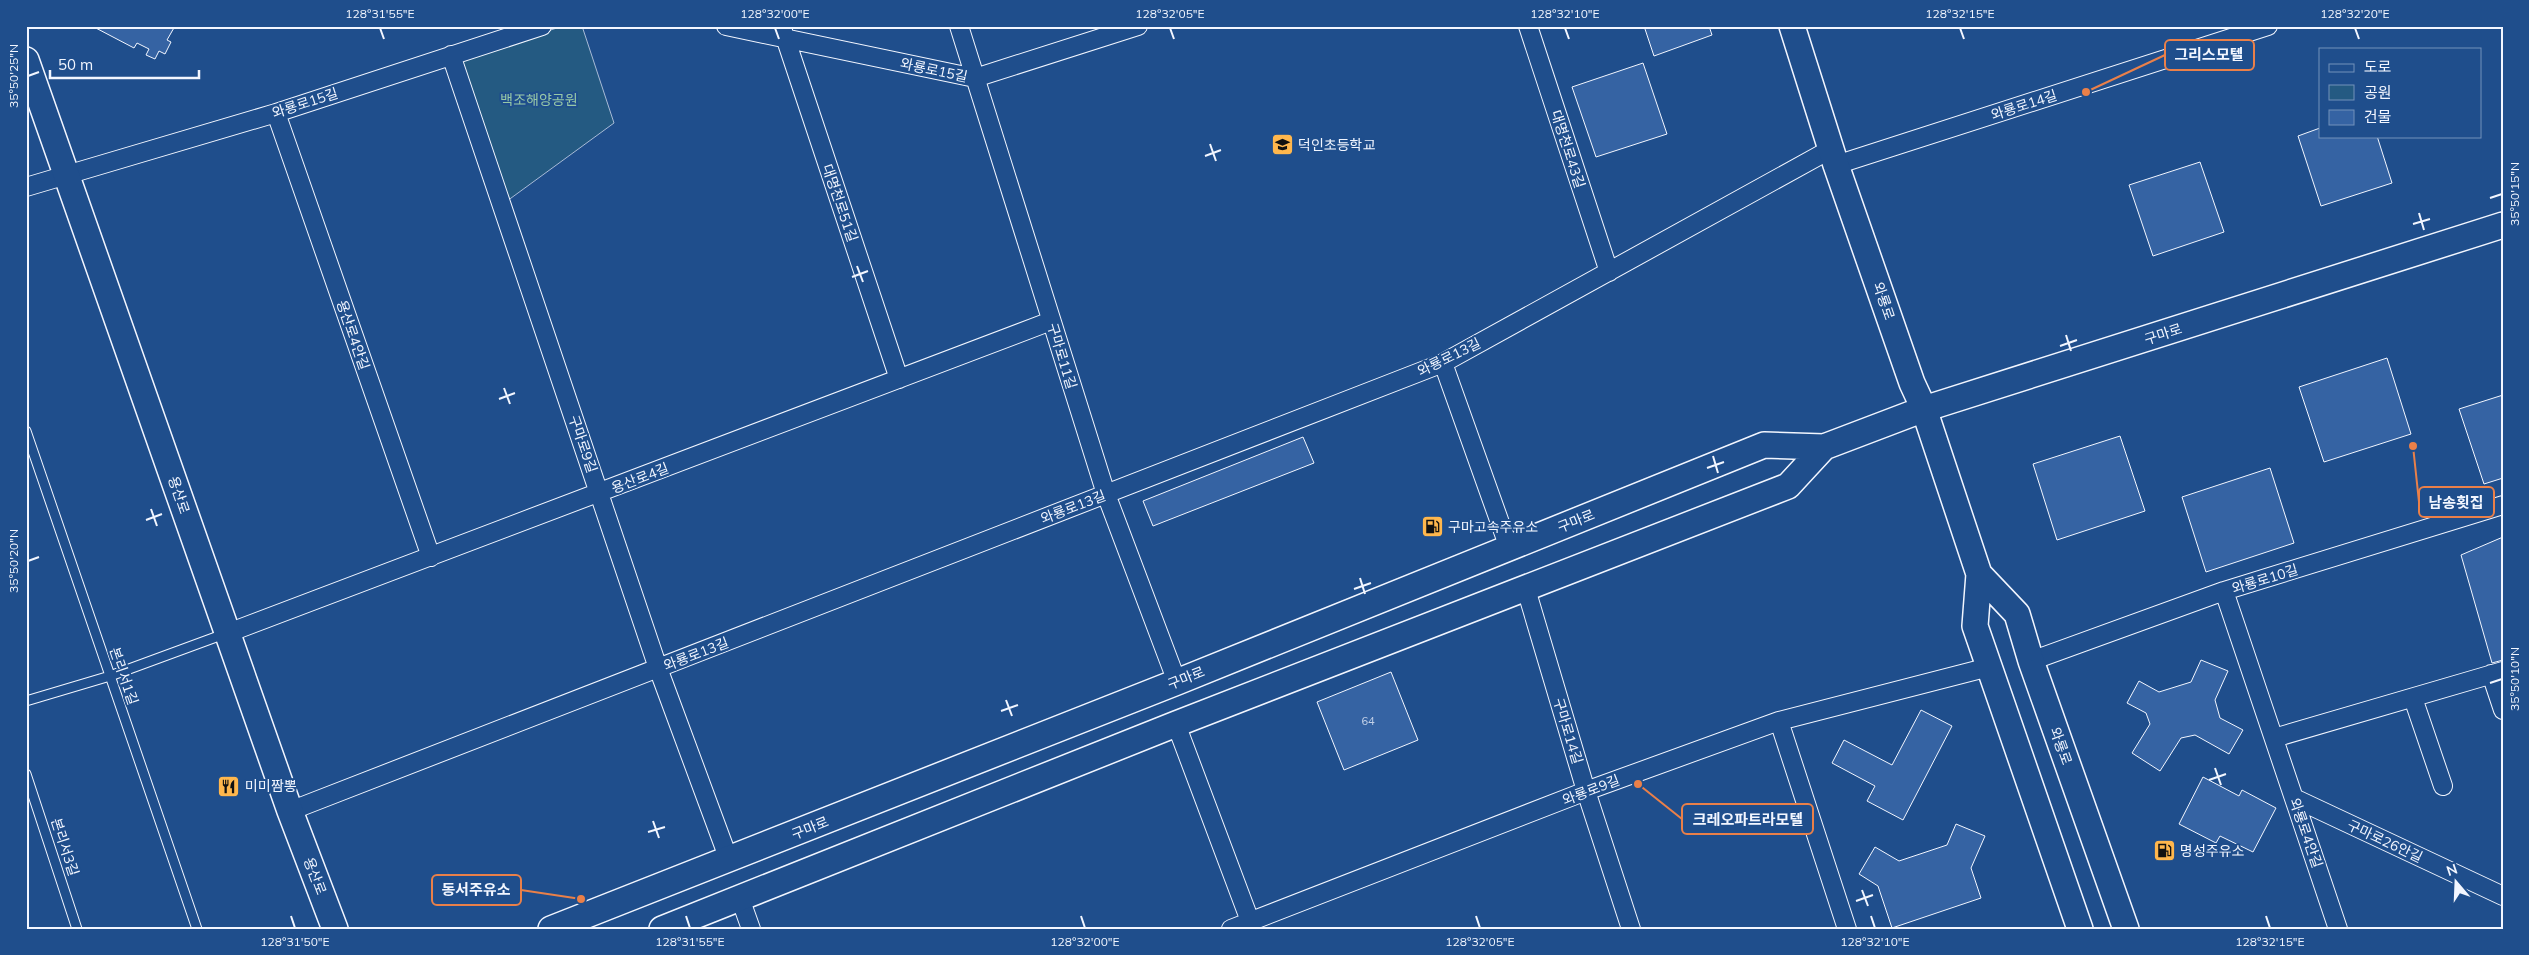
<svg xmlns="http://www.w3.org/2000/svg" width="2529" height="955" viewBox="0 0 2529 955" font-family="Mulish,'Noto Sans KR',sans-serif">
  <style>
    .green { fill: #245a82; stroke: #a8bbd7 }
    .building { fill: #3563a3; stroke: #f2f6ff }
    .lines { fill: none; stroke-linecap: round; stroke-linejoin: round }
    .lane-casing { stroke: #f2f6ff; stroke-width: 11 }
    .street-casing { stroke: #f2f6ff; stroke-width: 20 }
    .secondary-casing { stroke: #f2f6ff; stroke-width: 28 }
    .lane { stroke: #1f4e8c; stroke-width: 9 }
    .street { stroke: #1f4e8c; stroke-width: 18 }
    .secondary { stroke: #1f4e8c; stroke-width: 25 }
    .ticks { fill: none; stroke: #f2f6ff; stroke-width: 2 }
    .labels { text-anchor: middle; stroke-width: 4; stroke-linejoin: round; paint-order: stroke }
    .number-label { font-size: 11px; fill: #c3d1e8 }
    .street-label { font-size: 14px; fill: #f2f6ff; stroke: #1f4e8c }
    .park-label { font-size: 14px; fill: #97c8a6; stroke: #1f4e8c }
    .poi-label { font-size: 14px; fill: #f2f6ff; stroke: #1f4e8c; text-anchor: start }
    .leader { fill: none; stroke: #ea8049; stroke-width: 2 }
    .callout-dot { fill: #ea8049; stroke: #1f4e8c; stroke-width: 2 }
    .callout { fill: #1f4e8c; stroke: #ea8049; stroke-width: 2 }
    .callout-label { font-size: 15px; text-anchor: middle; font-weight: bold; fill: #f2f6ff }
    .neatline { fill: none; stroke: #f2f6ff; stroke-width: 2 }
    .ticks-label { font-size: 12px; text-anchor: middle; fill: #f2f6ff }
  </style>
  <rect width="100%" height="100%" fill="#1f4e8c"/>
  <!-- green -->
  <path class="green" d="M563,26H582L614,123L507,201L458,60Z"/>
  <!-- building -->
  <path class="building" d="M92,26H175L167,40L171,42L165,54L159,51L155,59L146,55L149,49L137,43L134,48Z
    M1644,26H1709L1712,35L1654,56Z
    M1643,63L1667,134L1596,157L1572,87Z
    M2320,128V136H2377L2392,183L2321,206L2298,136Z
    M2200,162L2224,232L2153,256L2129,185Z
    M2387,358L2411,434L2324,462L2299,387Z
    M2503,395V478L2484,484L2459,409Z
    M2120,436L2145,511L2057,540L2033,464Z
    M1303,437L1314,463L1153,526L1143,501Z
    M2270,468L2294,543L2206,572L2182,497Z
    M2503,537V660L2492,663L2461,555Z
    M2201,660L2228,671L2215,700L2220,718L2243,730L2229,754L2195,735L2181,738L2160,771L2132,753L2150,724L2146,713L2127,703L2139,681L2159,692L2191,682Z
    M1391,672L1418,740L1344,770L1317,702Z
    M1921,710L1952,726L1903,820L1867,801L1875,786L1832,763L1844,740L1892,765Z
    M2203,777L2239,796L2242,790L2276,808L2253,852L2220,836L2216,843L2179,824Z
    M1956,824L1985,836L1971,868L1981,898L1892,928L1878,886L1859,874L1875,847L1899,861L1947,845Z"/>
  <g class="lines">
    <defs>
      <path id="lane" d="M26,431L197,929
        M26,701L110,676L227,633
        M26,774L77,929"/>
      <path id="street" d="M726,26L975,78L1138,26
        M959,26L1106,494L1177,682
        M1528,26L1609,272
        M783,31L899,379
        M451,55L658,668L729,860
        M276,113L431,557
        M1836,165L2268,26
        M26,187L276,113L542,26
        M1443,363L1509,548
        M1526,589L1586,791L1631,929
        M2224,591L2338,929
        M228,633L1051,321
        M2031,661L2224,591L2503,505
        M2491,674L2503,710
        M2413,698L2443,786
        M1779,721L1847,929
        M1176,724L1253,929
        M2274,738L2503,671
        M2294,798L2503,896
        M290,811L1443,363L1831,149
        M740,898L751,929
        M1231,929L1586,791L1779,721L1989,667"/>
      <path id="secondary" d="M1792,26L1836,165L1912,383L1924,409L1979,574L1975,626L2080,929
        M26,60L290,811L335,929
        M1979,574L2017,614L2031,661L2126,929
        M551,929L1177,682L1764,445L1824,447L1924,409L2503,225
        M662,929L1176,724L1788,486L1824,447"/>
    </defs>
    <!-- lane casing -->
    <use href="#lane" class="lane-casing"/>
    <!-- street casing -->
    <use href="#street" class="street-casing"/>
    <!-- secondary casing -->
    <use href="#secondary" class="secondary-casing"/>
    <!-- lane -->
    <use href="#lane" class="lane"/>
    <!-- street -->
    <use href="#street" class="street"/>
    <!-- secondary -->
    <use href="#secondary" class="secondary"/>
  </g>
  <!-- ticks -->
  <path class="ticks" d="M380,28L384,39M775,28L779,39M1170,28L1174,39M1565,28L1569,39M1960,28L1964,39M2355,28L2359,39M28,76L39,72M1210,144L1216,161M1205,156L1221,150M2490,198L2502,194M2419,213L2424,230M2413,224L2430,219M857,266L863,282M852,277L868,271M2066,335L2071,351M2060,346L2077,340M504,388L510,404M499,399L515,393M1713,456L1718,473M1707,468L1724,462M151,509L157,526M146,520L162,514M28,561L39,557M1360,578L1365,594M1354,589L1371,583M2490,683L2502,679M1006,700L1012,716M1001,711L1018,705M2215,768L2221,785M2209,780L2226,774M653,821L659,838M648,832L665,827M1862,890L1868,906M1856,901L1873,895M291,916L295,928M686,916L690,928M1081,916L1085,928M1476,916L1480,928M1871,916L1875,928M2266,916L2270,928"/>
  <!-- icons -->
  <defs>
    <symbol id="school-square" viewBox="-11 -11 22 22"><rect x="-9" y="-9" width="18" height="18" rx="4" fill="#ffb74d" stroke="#1f4e8c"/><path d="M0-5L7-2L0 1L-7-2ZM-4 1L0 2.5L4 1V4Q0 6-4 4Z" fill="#111"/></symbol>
    <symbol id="fuel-square" viewBox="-11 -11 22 22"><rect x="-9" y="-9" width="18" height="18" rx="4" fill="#ffb74d" stroke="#1f4e8c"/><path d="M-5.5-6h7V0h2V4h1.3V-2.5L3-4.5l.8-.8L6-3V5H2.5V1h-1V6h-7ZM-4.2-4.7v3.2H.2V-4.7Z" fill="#111"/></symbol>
    <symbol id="restaurant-square" viewBox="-11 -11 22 22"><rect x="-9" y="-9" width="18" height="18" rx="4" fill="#ffb74d" stroke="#1f4e8c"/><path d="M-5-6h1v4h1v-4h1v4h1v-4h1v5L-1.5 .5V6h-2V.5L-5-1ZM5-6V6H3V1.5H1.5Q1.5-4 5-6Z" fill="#111"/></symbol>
  </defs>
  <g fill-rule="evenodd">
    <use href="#school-square" x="1270" y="132" width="25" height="25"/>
    <use href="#fuel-square" x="1420" y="514" width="25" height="25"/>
    <use href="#restaurant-square" x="216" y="774" width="25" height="25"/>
    <use href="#fuel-square" x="2152" y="838" width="25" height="25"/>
  </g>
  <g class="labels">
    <!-- number labels -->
    <g class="number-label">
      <text x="1368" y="725">64</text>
    </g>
    <!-- street labels -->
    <g class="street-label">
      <text transform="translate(934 70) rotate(12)" y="5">와룡로15길</text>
      <text transform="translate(305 103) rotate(-18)" y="5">와룡로15길</text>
      <text transform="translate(2024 105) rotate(-18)" y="5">와룡로14길</text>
      <text transform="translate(1568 149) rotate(72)" y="5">대명천로43길</text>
      <text transform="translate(840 203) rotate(71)" y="5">대명천로51길</text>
      <text transform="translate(1884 301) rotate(71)" y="5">와룡로</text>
      <text transform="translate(2163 334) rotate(-18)" y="5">구마로</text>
      <text transform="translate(353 335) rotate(71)" y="5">용산로4안길</text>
      <text transform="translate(1062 356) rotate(73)" y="5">구마로11길</text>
      <text transform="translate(1449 357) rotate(-26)" y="5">와룡로13길</text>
      <text transform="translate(583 444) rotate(71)" y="5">구마로9길</text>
      <text transform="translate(640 478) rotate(-21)" y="5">용산로4길</text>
      <text transform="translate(179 495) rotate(71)" y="5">용산로</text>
      <text transform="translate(1073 507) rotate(-21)" y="5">와룡로13길</text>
      <text transform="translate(1576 521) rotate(-22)" y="5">구마로</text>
      <text transform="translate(2265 579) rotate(-17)" y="5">와룡로10길</text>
      <text transform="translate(696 654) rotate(-21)" y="5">와룡로13길</text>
      <text transform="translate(124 676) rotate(71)" y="5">본리서1길</text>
      <text transform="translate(1186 678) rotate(-22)" y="5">구마로</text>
      <text transform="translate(1568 731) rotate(73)" y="5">구마로14길</text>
      <text transform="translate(2061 746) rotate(70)" y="5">와룡로</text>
      <text transform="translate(1591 790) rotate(-21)" y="5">와룡로9길</text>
      <text transform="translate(810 828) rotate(-22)" y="5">구마로</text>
      <text transform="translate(2306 833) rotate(71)" y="5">와룡로4안길</text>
      <text transform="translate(2385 841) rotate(25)" y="5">구마로26안길</text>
      <text transform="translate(65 847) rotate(72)" y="5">본리서3길</text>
      <text transform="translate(315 876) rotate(69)" y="5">용산로</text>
    </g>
    <!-- park labels -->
    <g class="park-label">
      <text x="539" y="105">백조해양공원</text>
    </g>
    <!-- poi labels -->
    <g class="poi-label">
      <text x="1298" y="150">덕인초등학교</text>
      <text x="1448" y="532">구마고속주유소</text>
      <text x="245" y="791">미미짬뽕</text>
      <text x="2180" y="856">명성주유소</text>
    </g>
  </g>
  <!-- callouts -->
  <path class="leader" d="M2086 92L2165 55M2413 446L2419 502M1638 784L1682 819M581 899L521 890"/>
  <g class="callout-dot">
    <circle cx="2086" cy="92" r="5"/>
    <circle cx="2413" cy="446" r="5"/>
    <circle cx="1638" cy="784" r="5"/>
    <circle cx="581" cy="899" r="5"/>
  </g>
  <g class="callout">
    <rect x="2165" y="40" width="89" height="30" rx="5"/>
    <rect x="2419" y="487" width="75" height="30" rx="5"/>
    <rect x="1682" y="804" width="131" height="30" rx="5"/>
    <rect x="432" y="875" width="89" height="30" rx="5"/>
  </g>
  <g class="callout-label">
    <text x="2209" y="60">그리스모텔</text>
    <text x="2456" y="508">남송횟집</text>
    <text x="1748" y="825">크레오파트라모텔</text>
    <text x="476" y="895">동서주유소</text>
  </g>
  <!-- border -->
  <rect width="2529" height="955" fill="none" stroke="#1f4e8c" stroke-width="55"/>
  <!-- legend -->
  <rect x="2319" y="48" width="162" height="90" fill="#1f4e8c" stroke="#7391ba"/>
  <rect x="2329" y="64" width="25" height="8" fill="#1f4e8c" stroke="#7391ba"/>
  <text x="2364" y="72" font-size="15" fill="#f2f6ff">도로</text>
  <rect x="2329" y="85" width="25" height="15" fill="#245a82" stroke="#7391ba"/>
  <text x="2364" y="98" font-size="15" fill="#f2f6ff">공원</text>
  <rect x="2329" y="110" width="25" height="15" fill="#3563a3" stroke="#7391ba"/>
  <text x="2364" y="122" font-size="15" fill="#f2f6ff">건물</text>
  <!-- north arrow -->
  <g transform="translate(2456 882) rotate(341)" stroke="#1f4e8c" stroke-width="4" paint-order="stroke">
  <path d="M0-4L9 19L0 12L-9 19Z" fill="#f2f6ff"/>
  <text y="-8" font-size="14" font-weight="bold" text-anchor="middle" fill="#f2f6ff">N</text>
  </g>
  <!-- scale -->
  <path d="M50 70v8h149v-8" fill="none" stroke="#f2f6ff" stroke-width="2.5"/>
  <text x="58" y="70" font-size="15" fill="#f2f6ff" stroke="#1f4e8c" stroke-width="4" paint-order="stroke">50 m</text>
  <rect x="28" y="28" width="2474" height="900" class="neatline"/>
  <g class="ticks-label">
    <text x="380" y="18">128°31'55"E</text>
    <text x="775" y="18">128°32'00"E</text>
    <text x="1170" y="18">128°32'05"E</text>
    <text x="1565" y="18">128°32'10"E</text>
    <text x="1960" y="18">128°32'15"E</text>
    <text x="2355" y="18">128°32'20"E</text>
    <text transform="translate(14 76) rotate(-90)" y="4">35°50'25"N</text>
    <text transform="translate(2515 194) rotate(-90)" y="4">35°50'15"N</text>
    <text transform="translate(14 561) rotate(-90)" y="4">35°50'20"N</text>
    <text transform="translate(2515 679) rotate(-90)" y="4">35°50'10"N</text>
    <text x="295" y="946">128°31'50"E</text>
    <text x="690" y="946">128°31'55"E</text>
    <text x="1085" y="946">128°32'00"E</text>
    <text x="1480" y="946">128°32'05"E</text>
    <text x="1875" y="946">128°32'10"E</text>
    <text x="2270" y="946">128°32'15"E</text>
  </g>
</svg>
